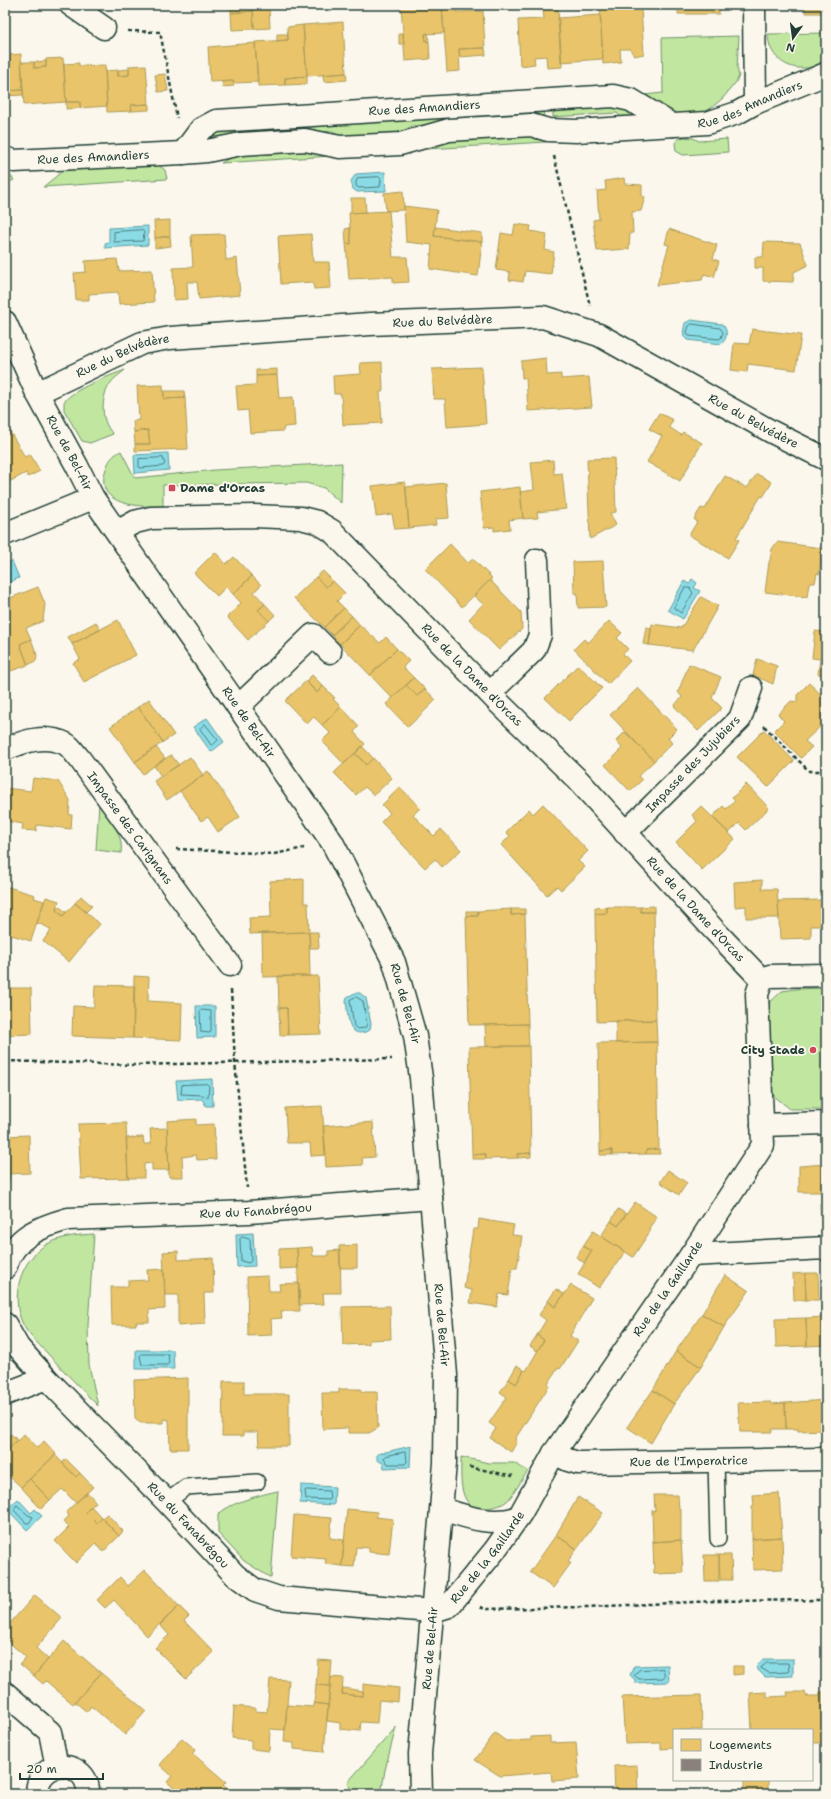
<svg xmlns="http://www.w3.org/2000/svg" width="831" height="1799" viewBox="0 0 831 1799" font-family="'Shantell Sans',sans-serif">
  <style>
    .green { fill: #c0e6a0; stroke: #70926a }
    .water { fill: #8bdbe6; stroke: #609c9f }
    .homes { fill: #e9c46a; stroke: #ac9c5a }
    .industry { fill: #8a817c; stroke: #6a6d66 }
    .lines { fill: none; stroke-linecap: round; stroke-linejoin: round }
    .shore { stroke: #4a7c7b; stroke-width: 1 }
    .service-casing { stroke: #1f3d34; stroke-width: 18 }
    .minor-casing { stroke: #1f3d34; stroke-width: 25 }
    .path { stroke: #1f3d34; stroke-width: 2.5; stroke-dasharray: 4 3; stroke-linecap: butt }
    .service { stroke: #fbf7ec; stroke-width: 15 }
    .minor { stroke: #fbf7ec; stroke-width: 22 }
    .poi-dot { fill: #d1495b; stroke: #fbf7ec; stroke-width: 1.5 }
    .labels { text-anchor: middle; stroke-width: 4; stroke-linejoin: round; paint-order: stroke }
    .street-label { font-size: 12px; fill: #1f3d34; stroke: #fbf7ec }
    .poi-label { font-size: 12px; font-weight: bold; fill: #1f3d34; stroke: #fbf7ec; text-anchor: start }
  </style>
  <rect width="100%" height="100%" fill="#fbf7ec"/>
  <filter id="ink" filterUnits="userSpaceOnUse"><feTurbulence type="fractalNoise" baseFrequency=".025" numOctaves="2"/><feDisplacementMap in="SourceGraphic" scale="8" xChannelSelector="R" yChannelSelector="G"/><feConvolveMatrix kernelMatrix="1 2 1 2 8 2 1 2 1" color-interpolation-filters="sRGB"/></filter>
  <g filter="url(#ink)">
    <!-- green -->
    <path class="green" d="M826,33V60C820,62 812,68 806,68C785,70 768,55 768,34Z
      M739,36L737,67L739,76L736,82L723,98L703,115H672L644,95L663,93L662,38Z
      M620,106L624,108L634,120L624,121L617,113L553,117V110Z
      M543,110L544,117L412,126L392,137L342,139L333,131L309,133L307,130L313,125Z
      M262,129L268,132L215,139L209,137L213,132Z
      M532,133L546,142L427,149L454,138Z
      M684,137L693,138L699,141L727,139L728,152L683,155L676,151L675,143L678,139Z
      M303,147L332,156L221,163L242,151Z
      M157,164L165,170L167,179L43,187L65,169Z
      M5,169L14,180L5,184Z
      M125,370C122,373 118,375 115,378C100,392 99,420 113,434L90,443L82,441L64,410V402C73,389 109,376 125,370Z
      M121,451L135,478L215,470L342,463L341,503L324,488L306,483L163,485V506C142,507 95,507 105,472C108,462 111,456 121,451Z
      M99,803C109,818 124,834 121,853L96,850Z
      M826,988V1109H790L774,1096L768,1078L766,1006L782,991L796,989Z
      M94,1234L88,1325L89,1365L98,1406C81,1389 64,1371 47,1353C40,1345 30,1337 25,1328C8,1300 20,1258 49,1243C64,1236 79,1235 94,1234Z
      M461,1457L489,1463H514L528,1471C521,1480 515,1493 507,1501C501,1506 493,1507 487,1508C457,1513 461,1476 461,1457Z
      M278,1491L271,1578L244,1561L218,1533V1515C228,1503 263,1494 278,1491Z
      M396,1727L385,1770L381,1794H352L348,1782Z"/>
    <!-- water -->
    <path class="water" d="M385,172L386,191L357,192L353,189L351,181L356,174Z
      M148,226V245L105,248V243L109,242V228Z
      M691,320L722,324C728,329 728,339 721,344L687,340C681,335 684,329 685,323Z
      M168,453L169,470L135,473L134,455Z
      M12,561L19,578L5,584V564Z
      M692,579L697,583L694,588L700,591L683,619L668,610L684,581L689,584Z
      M207,718L224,742L211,752L193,727Z
      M355,993H360L366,998L371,1024L370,1030C347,1042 348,1015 346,1000L347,997Z
      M196,1006H215V1037L197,1038Z
      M212,1079L213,1106H206L202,1099L178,1100L176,1081Z
      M253,1233L255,1266L237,1267L236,1234Z
      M136,1350H173L174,1369H136Z
      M411,1446L410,1467L384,1468L383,1463L377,1460V1454Z
      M301,1485L335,1487L334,1505L300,1503Z
      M18,1499L31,1513L35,1509L42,1516L27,1530L7,1509Z
      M763,1659H793V1676L765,1677L758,1670L757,1666Z
      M668,1665L669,1682L635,1683V1680L630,1675L634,1666Z"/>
    <!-- homes -->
    <path class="homes" d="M231,5H253V11L231,13Z
      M401,5H419V9L442,8L444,33L425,34L426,41L429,42L430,59L405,61Z
      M442,5H456L457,12L483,11L485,48L459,49L460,71L447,72Z
      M600,5H635L641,9L644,54L634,56L630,49H620L621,62L603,64Z
      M678,5H719V14H678Z
      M805,5H826V13H806Z
      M253,6H269L270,28L254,29Z
      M558,9L562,67L547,68L546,56L534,57L535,64L520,66L518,20L544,19L543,10Z
      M253,11L254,29L232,30L231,13Z
      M600,15L603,59L561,62L558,18Z
      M343,22L346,73L307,76L303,25Z
      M303,25L307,76L285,78V85L258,86L255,42L288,40L287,27Z
      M399,33H403L404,44H399Z
      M428,33L429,42L426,41L425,34Z
      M277,34H288V40L277,41Z
      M255,43L258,82L234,83L233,81L210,82L208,47Z
      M485,48L486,55L460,57L459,49Z
      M21,54L23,90L5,91V60H8V55Z
      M63,58L66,102L24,105L21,62H34V68L46,67V59Z
      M46,61V67L34,68V62Z
      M79,63V66L105,65L107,106L80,108V102H66L64,64Z
      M146,65L149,104L131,105L132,111L107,112L105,71L118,70V76L129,75V66Z
      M129,69V75L118,76V70Z
      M346,73L347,80L324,82L323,75Z
      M165,74L168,91L158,92L155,75Z
      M307,76V84L285,85V78Z
      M233,81L234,86L223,87L222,82Z
      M23,90V95L5,96V91Z
      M66,102H80V108L66,109Z
      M149,104V110L132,111L131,105Z
      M624,178L625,184L642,185V196L645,197L641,211L632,212L633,233H630L629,249L597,251L593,220L599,219L597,191L606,190L605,181Z
      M403,191L404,210L386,211L384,193Z
      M351,198H365L366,212L351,213Z
      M404,206L437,210L434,236L482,242L478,276L430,269L432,245L406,242Z
      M389,211L393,257H407L409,282L393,283V277L349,279L346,243L351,244L349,213Z
      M170,220V236L155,238L154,221Z
      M515,224L531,226L530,231L547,234L545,250L554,252L551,274L525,271L523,282L509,280L510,272L496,270L501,233L513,235Z
      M435,227L482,233V242L434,236Z
      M350,228L351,244L346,243L345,229Z
      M669,229L717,245L713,259L719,261L714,277L704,274L702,280L657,285L669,245L665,244Z
      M224,234L226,260L237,258L240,295L199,299L197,282H187L188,299L174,300L173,268L193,267L191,235Z
      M311,234L313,262H329L331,288L314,289L313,282L281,284L278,236Z
      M170,236L171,246L155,248V238Z
      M764,242L800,243L808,265L794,272L793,282L763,281V268H755V257H763Z
      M117,259L119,271L152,270L154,302L119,304L118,292L89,294V300H76L74,273L86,272L85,261Z
      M752,329L801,335L796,370L748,364L747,372L731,370L734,343L749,344Z
      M546,358L547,375L561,374V379L589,377L592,407L528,411L526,378H522L521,361Z
      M382,362L383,391L380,392L382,423L343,425L341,394H334L333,376L361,374L360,363Z
      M482,367L486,424L447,427L445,399H434L432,369Z
      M277,369V375L256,376V370Z
      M277,375L279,398L293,397L295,426L284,427L283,431L250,433L248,410L238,411L236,386L256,385V376Z
      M163,385L164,399L185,398L188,449L135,451V444H150L148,430L134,432L133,421L139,420L137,386Z
      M164,391H184L185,398L164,399Z
      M659,413L673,420L669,427L681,435L683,432L702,443L680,481L647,462L662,436L649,429Z
      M5,423L25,457L30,454L40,471L28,477L26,473L5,484Z
      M148,430L150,444H135L134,432Z
      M614,458L616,512L610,513L616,525L590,539L587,459Z
      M553,460L554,474L562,473L566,509L537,512L538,518L523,519L520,492L534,490L531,462Z
      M757,474L770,481L771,484L763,497L761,496L736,538L739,540L728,558L689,535L697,522L694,519L701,508L705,509L725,476L747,488Z
      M405,482L409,528L395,529L392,514L376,516L372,486Z
      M446,483L449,518L435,519L436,525L409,528L406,487Z
      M520,487L523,518L509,520L510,529L494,531V527L484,528L480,492Z
      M777,542L822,548L819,574L817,573L815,583H809L807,597L765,592L769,562L770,560L772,549Z
      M450,544L468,563L473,559L492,578L462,607L425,569Z
      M215,552L226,564L234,557L252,576L233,594L226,587L217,596L194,573Z
      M603,561L606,607L578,608L577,593H574L573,562Z
      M323,571L333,581L326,587L316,577Z
      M252,576L261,585L254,592L265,604L258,610L269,621L248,640L227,617L241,603L233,594Z
      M316,577L326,587L333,581L345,593L337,601L344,608L324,627L294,598Z
      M490,580L521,612L522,629L499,650L469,619L483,604L474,596Z
      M38,587L45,604L43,621L26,628L31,639L20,644L28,665L8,672L5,665V600Z
      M701,597L718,606L693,650L649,645L652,624L681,628Z
      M265,604L275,615L269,621L258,610Z
      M344,608L352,616L332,635L324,627Z
      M352,616L360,625L340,644L332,635Z
      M118,620L136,655L84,682L73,663L80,659L72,644Z
      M609,621L622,633L617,638L628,649L623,654L630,661L608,684L574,649L584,639L588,643Z
      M96,622L100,630L72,644L68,637Z
      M360,625L380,643L386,637L397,649L370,675L340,644Z
      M646,627L651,628L649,645L643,644Z
      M815,631L826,632V675L818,674L820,659L812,658Z
      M31,639L37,655L36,661L28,665L20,644Z
      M397,649L409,661L403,667L414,678L392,698L370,675Z
      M757,659L777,666L773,684L753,675Z
      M689,664L721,677L712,698L722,708L698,731L674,706L682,697L678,692Z
      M578,665L602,688L569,721L545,698Z
      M312,675L323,686L317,693L306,681Z
      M414,678L425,689L417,696L406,685Z
      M306,681L317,693L323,686L335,698L333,699L341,707L322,725L314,717L307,724L285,701Z
      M809,683L826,699V708L822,712L824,723L805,741L812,747L801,758L774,731L784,721L778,714L791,701L797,702V695Z
      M406,685L417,696L425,689L436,700L408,727L386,704Z
      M638,688L677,729L668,738L672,743L654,761L610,715Z
      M149,699L174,735L163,742L138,707Z
      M138,707L163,742L135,762L110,727Z
      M341,707L359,726L354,732L365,744L344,764L322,741L330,733L322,725Z
      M764,730L794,761L768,787L737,757Z
      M625,732L654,761L638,776L642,780L630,791L605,765L622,748L616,741Z
      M362,746L373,758L366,765L355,753Z
      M156,747L165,758L143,774L135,762Z
      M355,753L366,765L373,758L392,778L374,795L365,787L356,795L334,773Z
      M171,755L179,765L161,776L154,766Z
      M190,757L203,775L167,800L154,781Z
      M208,771L240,817L218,832L208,817L201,821L180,791Z
      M33,778L58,781L70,800L69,815H72L71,829L37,825L36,831L22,830L23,824L5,821V788L31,791Z
      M746,784L769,808L746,830L739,823L729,833L712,817L723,806L726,809L735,801L732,798Z
      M400,787L420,808L413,815L434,836L441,829L461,850L442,867L435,859L425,868L381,822L390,813L382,805Z
      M543,804L588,851L578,861L585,867L561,890L557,886L547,895L501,845L510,836L506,832L529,809L533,814Z
      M701,806L735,839L702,870L676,842L697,821L692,815Z
      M822,824H826V867H822Z
      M304,879V903H308L309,932L250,934L249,918L271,917L270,881Z
      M762,880V889H777L779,918H746V906L735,907L734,882Z
      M5,886L35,895L34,898L44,901L31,941L5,933Z
      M81,896L92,906L86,912L75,903Z
      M46,897L59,901L56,910L63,916L75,903L100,924L69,962L43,941L51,930L47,927L37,923Z
      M821,900L822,926H811V938L780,939L778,901Z
      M821,900H826V926H822Z
      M57,905L66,912L63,916L56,910Z
      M654,906V912H641L640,907Z
      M607,907V913L595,914V908Z
      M607,907H640L641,912H654L656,1020L597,1022L595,914L607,913Z
      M511,909H525V914L511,915Z
      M511,909V915L525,914L528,1024L469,1025L466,916H478V911Z
      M466,911H478V916H466Z
      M309,932H318L319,948H310Z
      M309,932L310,976L263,977L262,933Z
      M134,976L149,977L148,1001L182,1003L181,1040L133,1038Z
      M278,976H318L321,1034L288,1035L287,1008H279Z
      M5,977H10V988H31L32,1034L5,1035Z
      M95,985L135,986L133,1038L72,1036L73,1006L94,1007Z
      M279,1008H287L288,1035H280Z
      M656,1020L657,1042L616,1043V1021Z
      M528,1024L529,1046H486L485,1025Z
      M657,1042L659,1149L646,1150V1154L612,1155V1150L600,1151L598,1043Z
      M529,1046L531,1153L517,1154L518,1158L486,1159L485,1154L472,1155L469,1047Z
      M322,1106L326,1155L311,1156L310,1143H287L285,1108Z
      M196,1119V1125L214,1124L216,1159L197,1160L196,1155L182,1157L183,1177H169L167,1121Z
      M373,1122L375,1157L362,1158L363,1165L326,1167L323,1126Z
      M126,1123L128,1178L81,1179L78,1124Z
      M167,1128L169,1170H152V1163L144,1164V1178H128L126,1138L143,1137L144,1144H151L150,1129Z
      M29,1135L30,1173L9,1174V1181H5V1136Z
      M659,1149L660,1154H646V1150Z
      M612,1150V1155H600V1151Z
      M531,1153V1157L518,1158L517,1154Z
      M485,1154L486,1159H472V1155Z
      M826,1164V1192H799V1166Z
      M668,1170L687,1183L679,1195L660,1182Z
      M635,1202L657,1217L649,1228L651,1230L633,1257L601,1236L611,1221L618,1226Z
      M820,1203H826V1224L821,1225Z
      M618,1209L626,1214L618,1226L611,1221Z
      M479,1219L514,1225L512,1235L522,1236L517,1268H512L508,1295L499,1294L497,1307L470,1303L472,1290L464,1288L473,1229H478Z
      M593,1231L625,1252L599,1288L578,1274L592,1251L583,1246Z
      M357,1245V1268H340L339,1246Z
      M583,1246L592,1251L584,1263L576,1257Z
      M312,1247L313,1256H328V1251L340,1250L341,1293H323L324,1304L299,1305L297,1248Z
      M297,1248L298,1268L279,1269V1249Z
      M178,1251V1260L213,1258L214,1293H204L205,1324L178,1326V1295H165L163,1252Z
      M164,1269L165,1309L149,1310V1322H136V1325H112L111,1287H128V1281L148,1280L147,1270Z
      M805,1273H818L819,1300H806Z
      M805,1273L806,1300H794L793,1274Z
      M725,1275L749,1291L724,1327L702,1314Z
      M268,1276L269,1291H280L279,1284L299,1283L300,1311H281L282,1318L271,1319L272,1335L248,1336L247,1277Z
      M571,1285L592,1298L570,1336L578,1341L560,1369L558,1368L548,1384L549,1386L515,1439L517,1442L511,1452L490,1438L496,1428L489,1423L507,1397L500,1392L509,1379L516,1384L524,1370L526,1371L544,1340L537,1335L546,1320L539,1315L548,1301L555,1307Z
      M556,1289L564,1294L555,1307L548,1301Z
      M390,1306L391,1339L369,1340V1344L343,1345L342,1307Z
      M702,1314L724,1327L701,1367L676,1351Z
      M826,1317V1345L807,1346L806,1318Z
      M806,1318L807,1346L776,1347L775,1319Z
      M537,1335L544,1340L537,1351L530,1346Z
      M676,1351L701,1367L674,1404L653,1390Z
      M517,1365L524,1370L516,1384L509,1379Z
      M188,1378V1449H170L169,1420L163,1419V1423H141L135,1418L134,1380Z
      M223,1381H244V1394H289V1446H259L258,1432H243V1436H222Z
      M339,1389H361V1392H377L378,1428L369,1433H348V1428L323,1429L322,1393H339Z
      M653,1390L674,1404L651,1443L627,1427Z
      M826,1400V1430L798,1431V1429H786L785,1403Z
      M771,1402L772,1404L785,1403L786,1429H772V1432H740L738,1403Z
      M11,1434L17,1440L8,1450L5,1447V1439Z
      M24,1434L37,1448L44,1441L56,1454L21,1487L9,1476L5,1480V1447L8,1450Z
      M55,1455L76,1477L80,1473L93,1487L76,1503L62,1489L50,1500L30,1479Z
      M66,1459L80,1473L76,1477L62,1463Z
      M30,1479L50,1500L41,1509L21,1487Z
      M87,1492L96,1502L86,1512L97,1523L102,1518L119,1536L103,1552L96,1543L76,1563L55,1541L69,1527L63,1522L69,1516L66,1512Z
      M779,1493L782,1537L752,1539V1507L754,1506L753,1495Z
      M654,1495H678L679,1509H681V1540L653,1542L652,1510L655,1511Z
      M578,1497L603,1513L577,1549L556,1535Z
      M91,1506L102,1518L97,1523L86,1512Z
      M347,1509L377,1512L376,1517L393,1519L389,1554L369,1552V1548L356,1547L354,1567L342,1566Z
      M107,1514L123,1531L119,1536L102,1518Z
      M294,1515L332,1518L330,1538L344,1540L342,1566L325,1564L326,1559L291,1556Z
      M556,1535L577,1549L568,1561L571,1563L553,1588L530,1572Z
      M782,1537L783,1569L753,1570L752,1539Z
      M681,1540L683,1573L654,1574L653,1542Z
      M704,1555H719V1581H705Z
      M719,1555H731L732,1580H720Z
      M145,1570L179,1606L147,1636L114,1600L105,1608L97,1600L120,1577L128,1586Z
      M35,1595L62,1618L36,1648L48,1659L34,1676L20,1664L26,1657L5,1639V1629Z
      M179,1606L189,1616L184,1621L214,1652L186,1679L155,1648L169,1635L160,1625Z
      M64,1641L101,1673L73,1704L46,1681L43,1684L34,1676Z
      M318,1660L332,1661L330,1686L316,1685Z
      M733,1666H743V1674L733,1675Z
      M101,1673L146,1711L125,1735L91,1706L87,1712L75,1702Z
      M331,1677L343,1678L342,1694L363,1696V1684L399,1688L398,1702L379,1700L377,1723L361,1722L360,1731L340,1729V1723L327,1721Z
      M270,1679L289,1680L285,1730L270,1729L269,1751L251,1749V1740L232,1738L234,1706L255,1708V1711L267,1712Z
      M316,1685L330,1686L328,1705L314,1703Z
      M343,1688L363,1691V1696L342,1694Z
      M767,1692V1697L788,1696L787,1692H805L806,1696H820V1692H826V1743H812V1730H752L750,1693Z
      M701,1695L702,1730H674V1748L661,1749V1743L625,1744L622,1697Z
      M314,1703L328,1705L324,1752L294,1749V1743L284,1742L287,1705L314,1707Z
      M495,1733L506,1741L531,1740V1737L550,1736V1743L576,1742L579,1779L552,1781L551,1772L500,1776L475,1760Z
      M182,1738L196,1750L192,1753L226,1782L223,1785L233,1794H181L167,1782L172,1776L160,1765Z
      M637,1765L638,1794H615L614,1766Z
      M744,1780H768V1791L744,1792Z"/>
    <!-- industry -->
    <path class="industry" d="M129,5H142L130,8Z"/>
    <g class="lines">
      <!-- shore -->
      <path class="shore" d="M379,177L381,179L380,187L359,188L356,186V182L358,178Z
        M142,230L144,232L143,241L114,242V232Z
        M692,324L720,328L723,332L721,338L719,339L689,336L687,332L689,326Z
        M163,458L165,464L163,466L141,468L139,467V459Z
        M685,588H690L693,593L681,613L674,608Z
        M205,724L218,740L213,745H211L200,729Z
        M356,997L363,1001L367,1024L365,1028L357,1029L354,1026L350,1000Z
        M202,1010L211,1011V1032L209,1033L201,1032L200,1012Z
        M207,1084L209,1086L208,1098L202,1095L181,1094L182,1085Z
        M242,1237L250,1239L251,1261L249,1263L241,1261L240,1239Z
        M142,1354H168L169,1363L167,1365H142L140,1356Z
        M406,1452L407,1462L405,1464H388L384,1458L386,1456Z
        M307,1490L329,1491L330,1500L306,1499L305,1491Z
        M17,1505L28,1515L33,1517L29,1523H26L14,1510Z
        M767,1663H788L789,1671L787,1672L769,1673L761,1668Z
        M663,1669L665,1676L663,1678L639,1679L634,1675L639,1670Z"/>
      <defs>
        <path id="service" d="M716,1461L718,1539
          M167,1502L186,1487L257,1482"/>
        <g id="minor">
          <path d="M71,5L104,28"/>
          <path d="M754,5L755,103"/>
          <path id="s1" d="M183,153L201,129L216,121L613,96L631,100L672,125"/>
          <path id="s2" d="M5,158L14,161L183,153L207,151L241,144L305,140L340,147L400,144L449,130L531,125L548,130L576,131L707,123L737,113L755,103L826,74"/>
          <path id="s3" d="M5,322L37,393L77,466L93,498L332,842L394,962L415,1036L421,1078L446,1375L445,1463L420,1754L421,1794"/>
          <path id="s4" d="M37,393L142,343L170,338L370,324L543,317L599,335L772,432L826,459"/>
          <path id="s5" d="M117,532L135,522L151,518L254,516L301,518L317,522L332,531L499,703L578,780L715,931L762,980"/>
          <path d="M5,534L93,498"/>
          <path d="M490,693L534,650L540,635L537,560"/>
          <path d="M238,707L313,635L330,652"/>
          <path id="s6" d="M5,749C25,741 45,734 66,744C71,747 75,754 79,758L230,965"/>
          <path d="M625,833L740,719L751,688"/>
          <path d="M762,1125L826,1123"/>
          <path d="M691,1255L826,1248"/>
          <path id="s7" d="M5,1268C14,1236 40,1227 68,1219L249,1212L431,1198"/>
          <path id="s8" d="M5,1324L18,1347L46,1378L167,1502L235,1575L255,1590L279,1598L406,1609L433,1611L449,1606L495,1550L521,1513L554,1453L691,1255L763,1145L757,994L762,980L770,976L826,975"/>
          <path d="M5,1394L46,1378"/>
          <path id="s9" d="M554,1453L568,1460L578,1463L826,1459"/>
          <path d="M442,1509C467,1517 491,1526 517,1518"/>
          <path d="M5,1693L50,1732L57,1767"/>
          <path d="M37,1794C37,1756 90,1759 88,1794"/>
        </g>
      </defs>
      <!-- service casing -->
      <use href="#service" class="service-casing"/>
      <!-- minor casing -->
      <use href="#minor" class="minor-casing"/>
      <!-- path -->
      <path class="path" d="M128,31L160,32L177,118
        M554,156L590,306
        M764,726L809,771H821L826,761
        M176,849L274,854L304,848
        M231,990L235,1062L247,1188
        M5,1061L134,1065L392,1059
        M469,1467L513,1476
        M480,1607L485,1609L586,1607L714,1601L826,1600"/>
      <!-- service -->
      <use href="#service" class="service"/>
      <!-- minor -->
      <use href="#minor" class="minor"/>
    </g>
  </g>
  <!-- markers -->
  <g class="poi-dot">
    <rect x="168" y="484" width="8" height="8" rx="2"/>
    <circle cx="813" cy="1050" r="4"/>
  </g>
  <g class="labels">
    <!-- street labels -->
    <g class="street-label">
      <text dy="4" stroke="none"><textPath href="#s2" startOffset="754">Rue des Amandiers</textPath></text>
      <text dy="4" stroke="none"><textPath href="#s1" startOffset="256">Rue des Amandiers</textPath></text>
      <text dy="4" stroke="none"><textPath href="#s2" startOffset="89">Rue des Amandiers</textPath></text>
      <text dy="4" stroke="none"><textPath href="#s4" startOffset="418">Rue du Belvédère</textPath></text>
      <text dy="4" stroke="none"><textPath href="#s4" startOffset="94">Rue du Belvédère</textPath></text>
      <text dy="4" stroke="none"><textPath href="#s4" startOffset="754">Rue du Belvédère</textPath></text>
      <text dy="4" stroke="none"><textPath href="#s3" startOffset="146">Rue de Bel-Air</textPath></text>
      <text dy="4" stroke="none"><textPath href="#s5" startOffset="422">Rue de la Dame d'Orcas</textPath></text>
      <text dy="4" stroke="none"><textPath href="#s3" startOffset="470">Rue de Bel-Air</textPath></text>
      <text transform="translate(693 764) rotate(-46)" y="4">Impasse des Jujubiers</text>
      <text dy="4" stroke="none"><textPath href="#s6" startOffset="169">Impasse des Carignans</textPath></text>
      <text dy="4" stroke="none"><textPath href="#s5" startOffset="746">Rue de la Dame d'Orcas</textPath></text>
      <text dy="4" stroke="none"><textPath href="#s3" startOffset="794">Rue de Bel-Air</textPath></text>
      <text dy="4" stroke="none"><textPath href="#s7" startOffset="272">Rue du Fanabrégou</textPath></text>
      <text dy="4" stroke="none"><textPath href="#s8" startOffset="949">Rue de la Gaillarde</textPath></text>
      <text dy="4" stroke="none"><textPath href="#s3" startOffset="1118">Rue de Bel-Air</textPath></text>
      <text dy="4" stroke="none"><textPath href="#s9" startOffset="137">Rue de l'Imperatrice</textPath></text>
      <text dy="4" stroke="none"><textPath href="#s8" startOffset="273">Rue du Fanabrégou</textPath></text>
      <text dy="4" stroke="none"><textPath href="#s8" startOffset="625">Rue de la Gaillarde</textPath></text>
      <text transform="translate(430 1648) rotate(-85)" y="4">Rue de Bel-Air</text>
    </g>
    <!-- poi labels -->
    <g class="poi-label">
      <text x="180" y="492">Dame d'Orcas</text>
      <text x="805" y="1054" text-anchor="end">City Stade</text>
    </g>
  </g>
  <!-- margin -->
  <rect width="831" height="1799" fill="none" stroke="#fbf7ec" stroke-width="20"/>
  <rect x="10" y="10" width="811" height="1779" fill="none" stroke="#1f3d34" stroke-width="1.5" filter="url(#ink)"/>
  <!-- legend -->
  <rect x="673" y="1729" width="140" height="52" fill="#fbf7ec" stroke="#a3ada2"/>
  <rect x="681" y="1739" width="20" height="12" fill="#e9c46a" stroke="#a3ada2"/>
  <text x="709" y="1749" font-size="12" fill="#1f3d34">Logements</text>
  <rect x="681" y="1759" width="20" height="12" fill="#8a817c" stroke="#a3ada2"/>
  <text x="709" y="1769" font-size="12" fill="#1f3d34">Industrie</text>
  <!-- north arrow -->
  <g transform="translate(793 38) rotate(194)" stroke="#fbf7ec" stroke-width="3" paint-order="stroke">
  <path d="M0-3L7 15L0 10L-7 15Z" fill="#1f3d34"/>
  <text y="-6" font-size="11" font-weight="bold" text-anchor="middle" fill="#1f3d34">N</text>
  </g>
  <!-- scale -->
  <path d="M20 1773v6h83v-6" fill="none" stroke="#1f3d34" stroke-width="2"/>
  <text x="26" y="1773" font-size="12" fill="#1f3d34" stroke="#fbf7ec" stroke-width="3" paint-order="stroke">20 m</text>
</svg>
